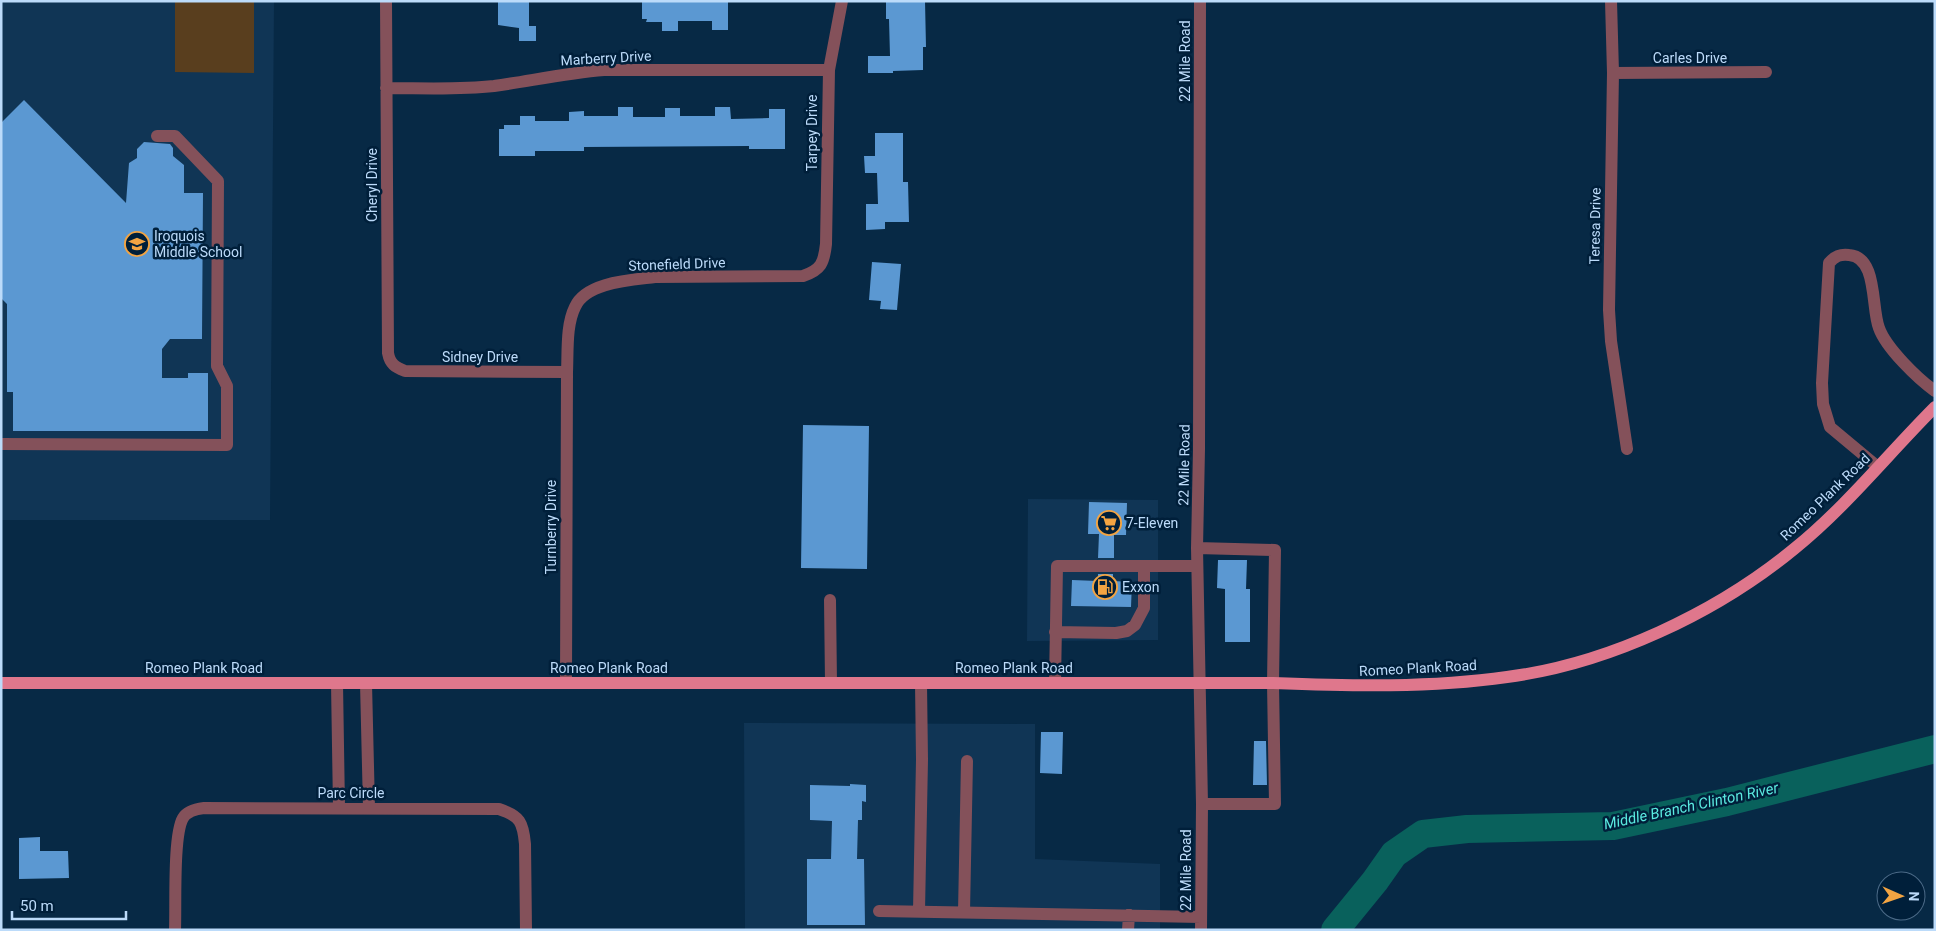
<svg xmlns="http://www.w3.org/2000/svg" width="1936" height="931" viewBox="0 0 1936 931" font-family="Roboto,sans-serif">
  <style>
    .built { fill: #103555 }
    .green { fill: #593e1e }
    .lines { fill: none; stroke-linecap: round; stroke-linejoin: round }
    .river { stroke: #09615c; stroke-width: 28 }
    .building { fill: #5b98d2 }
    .minor { stroke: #84515a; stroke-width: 12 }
    .major { stroke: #df778c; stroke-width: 12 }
    .labels { text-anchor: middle; stroke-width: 5; stroke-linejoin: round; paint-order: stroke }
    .street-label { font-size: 14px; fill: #bcdbfa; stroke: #001f3a }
    .poi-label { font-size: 14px; fill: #bcdbfa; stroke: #001f3a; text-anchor: start }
    .water-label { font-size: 15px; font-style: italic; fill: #5aeae0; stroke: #001f3a }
  </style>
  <rect width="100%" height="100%" fill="#072945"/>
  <!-- built -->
  <path class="built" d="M1,1H274L270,520H1Z
    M1028,499L1158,500V640L1027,641Z
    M744,723L1035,724V859L1160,864V930H745Z"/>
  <!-- green -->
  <path class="green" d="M175,1H254V73L175,72Z"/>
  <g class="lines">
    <!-- river -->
    <path class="river" d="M1335,930L1375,881L1394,854L1423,834L1467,829L1613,826L1727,802L1935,749"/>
  </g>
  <!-- building -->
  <path class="building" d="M642,1H728V30H712V21H678V31H662V22H646L647,19H642Z
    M925,1L926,47H923V70L893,71V73H868V56H890L889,19H886V2Z
    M498,2H529V26H536V41H519V28L498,25Z
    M24,100L126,203L129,163L137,158V149L144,142L170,144L173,148V156L184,165V193H203L202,339H170L162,349V378H188V373H208V431H13V392H7V304L1,298V123Z
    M618,107H633V117H665V108H680V116H715V107H730L731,119L769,118V109H785V149H749V146L584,147V151H535V156H499V129H504V125H520V116H535V121H569V112L584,111V116H618Z
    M875,133H903V182H908L909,222H885V229L866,230V204H878L877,173H865L864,156H875Z
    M872,262L901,264L897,310L880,309L881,301L869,300Z
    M803,425L869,426L867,569L801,568Z
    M1089,502L1127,503L1126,535H1114V558H1098L1099,534H1088Z
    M1218,560H1247L1246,589H1250V642H1225V589L1217,588Z
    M1098,574H1113V581L1132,582L1131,607L1071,606L1072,580L1098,581Z
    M1041,732H1063L1062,774L1040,773Z
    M1254,741H1266L1267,785H1253Z
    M850,784L866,785V802L862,801V820H858L857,859H864L865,925H807V859H831L832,821L810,820V785L850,786Z
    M40,837V851H68L69,878L19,879V838Z"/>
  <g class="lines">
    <!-- minor -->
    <path class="minor" d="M386,1L388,353C390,364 395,367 405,371L567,372
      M1200,1L1199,449L1197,548L1202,804L1201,930
      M1611,1L1613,73L1609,310L1611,341L1627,449
      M1613,73L1766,72
      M386,88C422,88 458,90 494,86C530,81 566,73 604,70H829
      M1,444L227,445V386L217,366L218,181L175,136H157
      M1878,467L1830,427L1823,404L1822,383L1829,263C1835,256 1840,254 1849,255C1878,257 1871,308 1879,328C1886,348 1918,379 1935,391
      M1197,548L1275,550L1273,683L1275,804H1202
      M830,600L831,683
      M1055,632L1116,633L1127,631L1135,625L1144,608V567
      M337,683L339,808
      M366,683L369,808
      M566,683L567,372C568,351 566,325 575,307C586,282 632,280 655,277L803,276C821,270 824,263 826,244L829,70L842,1
      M1055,683L1057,566H1197
      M879,911L1201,917
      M919,911L922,760L921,683
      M964,912L967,761
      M175,930C176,906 173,835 183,818C187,811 196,809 204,808L499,809C520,816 523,822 525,844L526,930
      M1128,930L1129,915"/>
    <!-- major -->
    <path class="major" d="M1,683H1273C1351,686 1430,688 1507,677C1608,664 1716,613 1794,549C1846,507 1888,454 1935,407"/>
  </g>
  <!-- icons -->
  <defs>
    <symbol id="school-ring" viewBox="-11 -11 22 22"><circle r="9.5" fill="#001f3a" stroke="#f3a442" stroke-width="1.5"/><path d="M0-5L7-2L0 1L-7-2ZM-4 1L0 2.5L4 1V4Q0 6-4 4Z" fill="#f3a442"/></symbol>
    <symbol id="supermarket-ring" viewBox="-11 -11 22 22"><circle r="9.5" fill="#001f3a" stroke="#f3a442" stroke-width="1.5"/><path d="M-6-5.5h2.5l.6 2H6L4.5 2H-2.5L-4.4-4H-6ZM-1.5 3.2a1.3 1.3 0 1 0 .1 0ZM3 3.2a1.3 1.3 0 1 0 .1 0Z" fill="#f3a442"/></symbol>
    <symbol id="fuel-ring" viewBox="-11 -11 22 22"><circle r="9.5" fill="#001f3a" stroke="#f3a442" stroke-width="1.5"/><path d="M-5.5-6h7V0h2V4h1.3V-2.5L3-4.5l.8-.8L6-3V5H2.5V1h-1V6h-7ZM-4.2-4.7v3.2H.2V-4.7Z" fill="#f3a442"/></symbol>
  </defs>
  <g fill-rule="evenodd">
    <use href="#school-ring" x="123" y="230" width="28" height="28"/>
    <use href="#supermarket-ring" x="1095" y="509" width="28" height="28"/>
    <use href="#fuel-ring" x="1091" y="573" width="28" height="28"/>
  </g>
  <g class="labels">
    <!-- street labels -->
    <g class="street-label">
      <text transform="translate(606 58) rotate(-3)" y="5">Marberry Drive</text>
      <text x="1690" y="63">Carles Drive</text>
      <text transform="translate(1185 61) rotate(-90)" y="5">22 Mile Road</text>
      <text transform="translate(812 133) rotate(-90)" y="5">Tarpey Drive</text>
      <text transform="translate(372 185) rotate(-90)" y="5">Cheryl Drive</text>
      <text transform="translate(1595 226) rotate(-89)" y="5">Teresa Drive</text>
      <text transform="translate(677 264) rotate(-2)" y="5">Stonefield Drive</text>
      <text x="480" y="362">Sidney Drive</text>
      <text transform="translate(1184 465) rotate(-89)" y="5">22 Mile Road</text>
      <text transform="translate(1825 497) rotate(-44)" y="5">Romeo Plank Road</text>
      <text transform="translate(551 527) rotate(-90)" y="5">Turnberry Drive</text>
      <text x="204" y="673">Romeo Plank Road</text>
      <text x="609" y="673">Romeo Plank Road</text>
      <text x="1014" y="673">Romeo Plank Road</text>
      <text transform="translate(1418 668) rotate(-3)" y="5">Romeo Plank Road</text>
      <text x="351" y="798">Parc Circle</text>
      <text transform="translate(1186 870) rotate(-90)" y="5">22 Mile Road</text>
    </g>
    <!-- poi labels -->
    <g class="poi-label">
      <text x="154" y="241">Iroquois<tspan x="154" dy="16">Middle School</tspan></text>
      <text x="1126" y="528">7-Eleven</text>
      <text x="1122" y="592">Exxon</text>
    </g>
    <!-- water labels -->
    <g class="water-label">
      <text transform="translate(1691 806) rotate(-12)" y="5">Middle Branch Clinton River</text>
    </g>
  </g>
  <!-- border -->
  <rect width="1936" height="931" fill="none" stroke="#bcdbfa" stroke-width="5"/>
  <!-- north arrow -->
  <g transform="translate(1901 896) rotate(92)"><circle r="24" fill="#001f3a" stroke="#4b6a87"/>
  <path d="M0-4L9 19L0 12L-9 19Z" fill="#f3a442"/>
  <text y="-8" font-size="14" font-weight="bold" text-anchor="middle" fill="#bcdbfa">N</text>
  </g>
  <!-- scale -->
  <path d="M12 911v8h114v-8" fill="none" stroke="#bcdbfa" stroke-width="2.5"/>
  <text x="20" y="911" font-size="15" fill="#bcdbfa" stroke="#001f3a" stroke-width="4" paint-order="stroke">50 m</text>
</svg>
